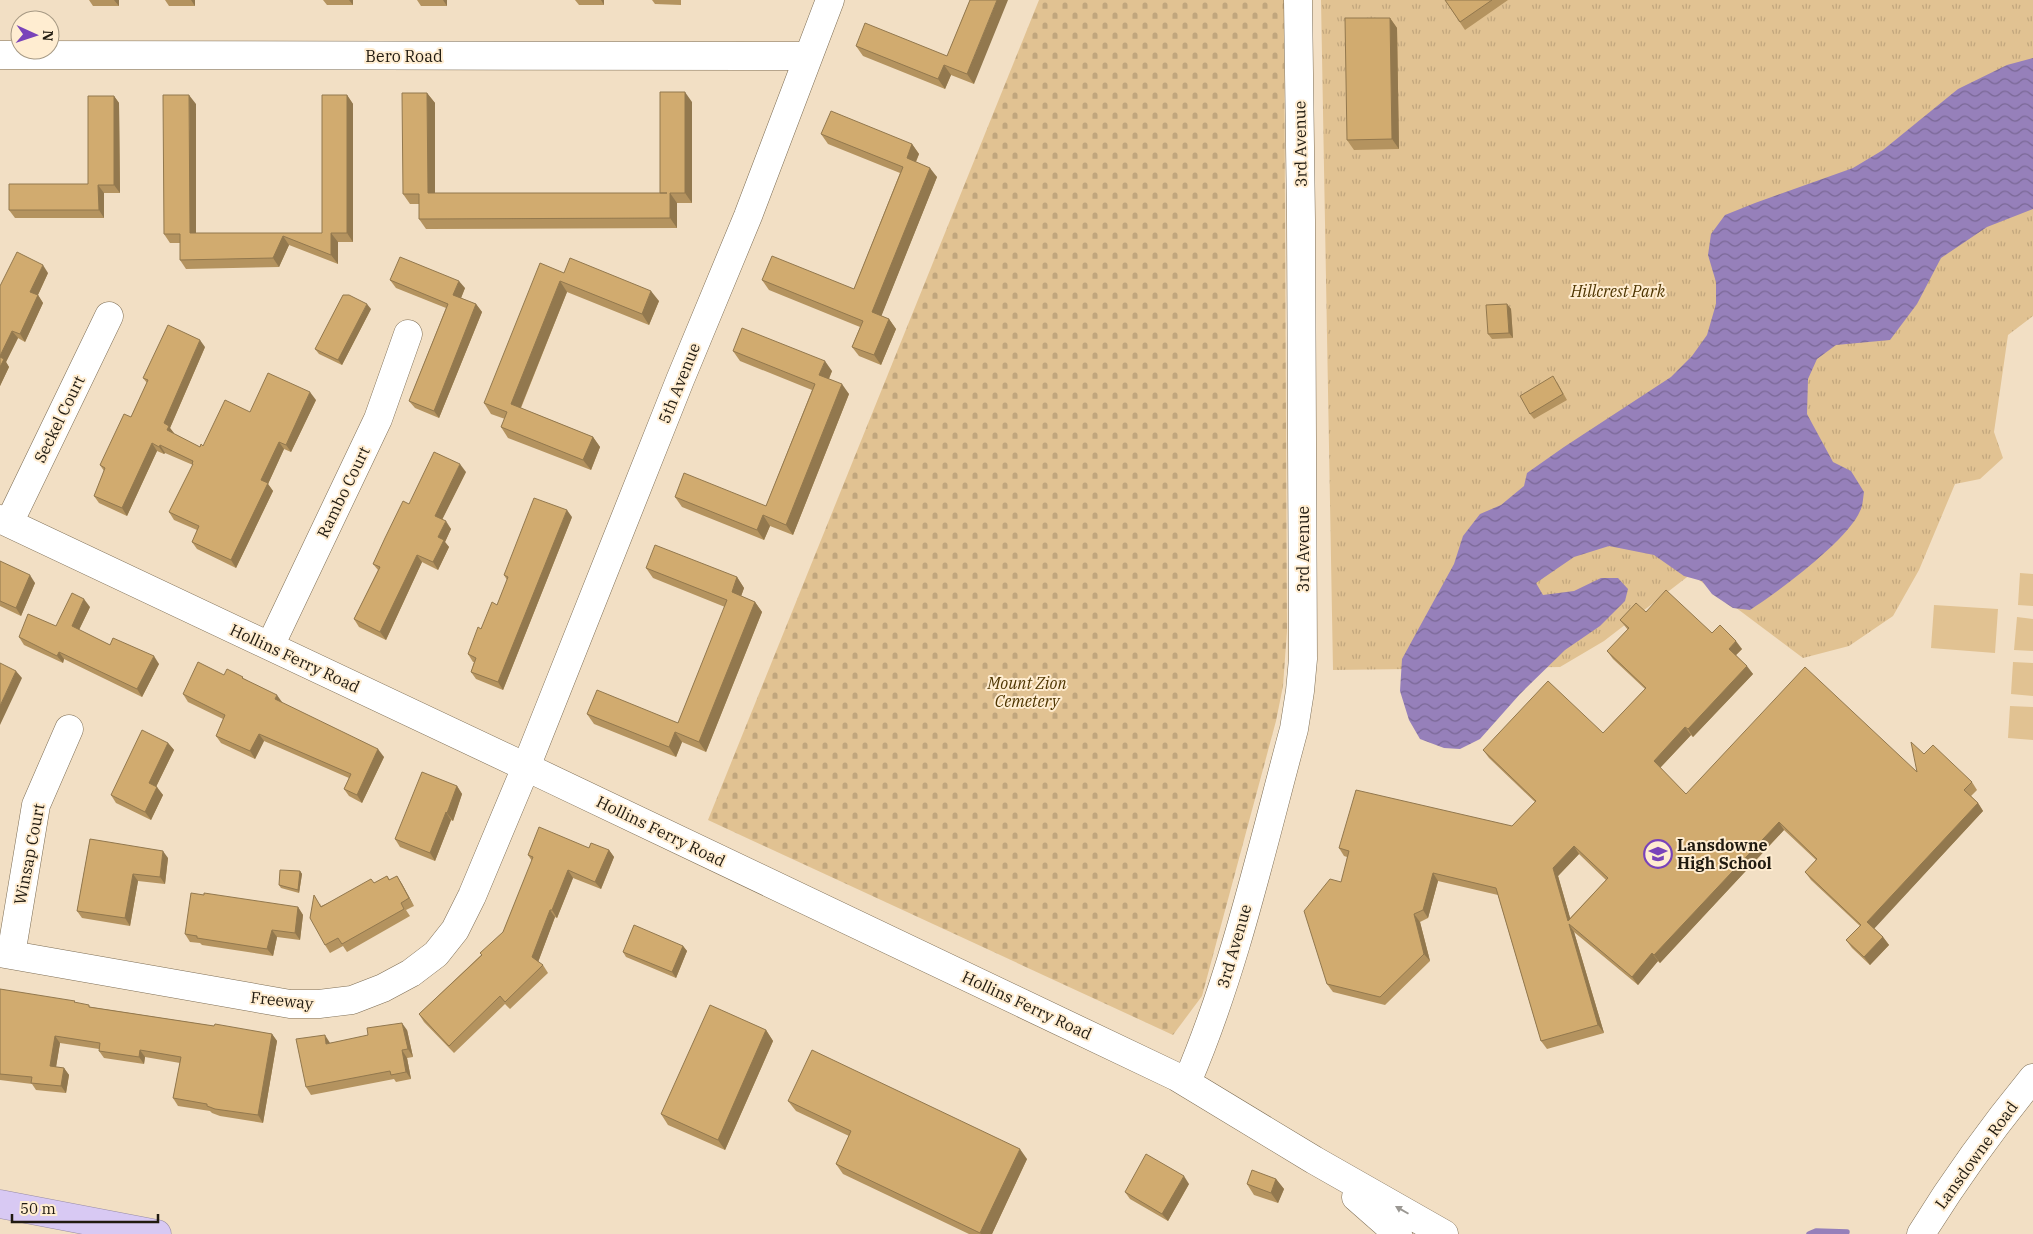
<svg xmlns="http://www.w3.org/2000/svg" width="2033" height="1234" viewBox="0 0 2033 1234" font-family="'IBM Plex Serif',serif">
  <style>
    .grass { fill: #e1c292 }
    .cemetery { fill: url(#cemetery-stones) }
    .park { fill: url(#park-tufts) }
    .water { fill: url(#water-waves) }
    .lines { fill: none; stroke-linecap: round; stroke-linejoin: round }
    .stream { stroke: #9680ba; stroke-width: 5.5 }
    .minor-casing { stroke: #7d6d54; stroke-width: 29 }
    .highway-casing { stroke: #988ca4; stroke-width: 29 }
    .minor { stroke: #fff; stroke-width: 28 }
    .highway { stroke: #d8c9f3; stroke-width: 28 }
    .wall { fill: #b4935f; fill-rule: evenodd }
    .shaded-wall { fill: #92784e }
    .building { fill: #d1ab6f; stroke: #92784e; fill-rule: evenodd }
    .oneway { fill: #9b9893 }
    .labels { text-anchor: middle; stroke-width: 4; stroke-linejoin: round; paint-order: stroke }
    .street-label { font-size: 16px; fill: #201a10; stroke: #ffedd1 }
    .park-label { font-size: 16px; font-style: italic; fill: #4e3501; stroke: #ffedd1 }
    .poi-label { font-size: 16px; font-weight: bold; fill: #201a10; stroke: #ffedd1; text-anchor: start }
  </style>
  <defs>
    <pattern id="cemetery-stones" width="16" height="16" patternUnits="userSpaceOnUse" patternTransform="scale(1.25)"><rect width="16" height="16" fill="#e1c292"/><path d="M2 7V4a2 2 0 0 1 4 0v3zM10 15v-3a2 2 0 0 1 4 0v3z" fill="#c1a67d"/></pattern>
    <pattern id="park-tufts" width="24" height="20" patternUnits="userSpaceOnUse" patternTransform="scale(1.25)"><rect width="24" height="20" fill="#e1c292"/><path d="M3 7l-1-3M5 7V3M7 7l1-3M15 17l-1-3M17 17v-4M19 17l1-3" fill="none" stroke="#c1a67d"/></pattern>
    <pattern id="water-waves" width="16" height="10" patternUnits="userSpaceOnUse" patternTransform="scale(1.25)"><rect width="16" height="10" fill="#9680ba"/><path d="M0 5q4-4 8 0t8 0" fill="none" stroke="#7a6896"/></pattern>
  </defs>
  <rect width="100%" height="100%" fill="#f2dfc4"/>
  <!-- grass -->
  <path class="grass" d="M2020,573L2033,574V606L2018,605Z
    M1934,605L1998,609L1995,653L1931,648Z
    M2017,617L2033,619V651L2014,650Z
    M2013,662L2033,663V696L2011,694Z
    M2010,706L2033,707V740L2008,738Z"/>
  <!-- cemetery -->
  <path class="cemetery" d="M1039,0H1284L1287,631L1283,686L1276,721L1202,996L1173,1035L708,820Z"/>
  <!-- park -->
  <path class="park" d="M1321,0H2033V316L2008,335L1994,432L2003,458L1980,479L1955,484L1919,570L1893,616L1849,646L1803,658L1691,574L1604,641L1560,667L1333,670Z"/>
  <!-- water -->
  <path class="water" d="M2033,58V209L1987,227L1941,258L1917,304L1890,340L1836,345L1817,359L1808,379L1807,414L1833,462L1851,471L1864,492C1863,498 1863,506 1860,511C1848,540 1778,592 1750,610L1733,608L1712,594L1702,581L1684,576L1654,555L1609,546L1574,557L1536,583L1543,595L1574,591L1601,578H1618L1628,589L1625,601L1600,626L1565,650L1520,694L1480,739L1460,749L1444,748L1420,739L1409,720L1400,691L1402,659L1454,564L1463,536L1480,514L1501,505L1524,486L1527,473L1564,447L1671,377L1692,356L1707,335L1716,304V282L1708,255L1711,234L1725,215L1755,203L1853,168L1883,150L1958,89L2007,65Z"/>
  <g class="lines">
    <!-- stream -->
    <path class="stream" d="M1809,1234L1816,1231L1847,1232"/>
    <defs>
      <path id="minor" d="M0,55L808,56
        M0,519L526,767L1177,1077L1314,1160L1444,1234
        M9,523L109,316
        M270,646L378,419L408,334
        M0,953L290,1004H319L352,1000L383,988L411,973L436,954L455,930L472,896L526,767L680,380L748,216L830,0
        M11,955L36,805L69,729
        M1187,1082C1235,970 1262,847 1294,729L1300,691L1303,659L1301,219L1298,0
        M1356,1197L1398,1234
        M1921,1234C1955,1179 1992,1128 2033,1078"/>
      <path id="highway" d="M0,1204L157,1234"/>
    </defs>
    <!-- minor casing -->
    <use href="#minor" class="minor-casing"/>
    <!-- highway casing -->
    <use href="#highway" class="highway-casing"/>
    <!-- minor -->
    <use href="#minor" class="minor"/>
    <!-- highway -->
    <use href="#highway" class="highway"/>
  </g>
  <!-- wall -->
  <path class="wall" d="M89,0H119V6H93Z
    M165,0H195V6H169Z
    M323,0H353V5H327Z
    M417,0H447V6H421Z
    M575,0H604V5H579Z
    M652,0H681V5L655,4Z
    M970,0L974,84L951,75L945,89L863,56L856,46L947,56Z
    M1445,0H1508L1465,30Z
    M1390,18L1397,28L1399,149L1354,150L1347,140Z
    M427,93L435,103V193H660L692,102V203H677V228L426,229L419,219V204H410L403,194Z
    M347,95L353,104V242H338V264L289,245L279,267L186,269L180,260V243H170L164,234L196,104V233H322Z
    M114,96L119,103L120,193H104V218H15L9,210L88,184Z
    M821,134L912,144L919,154L916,162L937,177L881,316L889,319L896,329L881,365L859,356L852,347L860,327L769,290L762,280L854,289L900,173L828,144Z
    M48,273L38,295L43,303L25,342L18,338L6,362L9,367L0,386V286Z
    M564,273L659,301L649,325L567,292L521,408L593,437L600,447L591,470L508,438L501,427L505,419L491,414L484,403Z
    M390,280L465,288L461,298L476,304L482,312L439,418L415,408L409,401L446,308L396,288Z
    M1507,304L1511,309L1513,338L1492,339L1488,334Z
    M371,309L342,365L319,354L315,349Z
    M205,347L170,428L174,434L200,447L203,446L250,412L316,400L291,452L284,449L268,484L273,491L236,568L197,549L192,542L197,530L174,520L169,512L193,465L165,453L164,454L157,451L127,516L99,503L94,496L104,471L100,465L131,417L147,383L143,378Z
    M733,351L832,371L829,379L849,394L793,535L770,526L764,540L682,507L675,497L766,506L812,390L740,361Z
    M1557,382L1567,400L1534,419L1530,414Z
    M466,472L442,519L451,529L445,542L449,547L438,570L422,562L386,640L359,627L354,619L378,570L373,564L409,504Z
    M572,517L503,690L476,679L471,672L474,662H473L468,654L481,629L497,605L507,580L504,575Z
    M0,561L35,583L21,616L0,606Z
    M646,568L737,577L744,588L741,596L755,602L762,612L706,752L682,742L676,757L594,724L587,714L678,723L725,607L653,578Z
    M90,607L79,630L110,645L159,664L142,697L64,659L63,663L24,645L19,637L56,626Z
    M1646,612L1712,633L1742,649L1736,655L1753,674L1693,737L1691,735L1660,768L1686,794L1917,772L1924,754L1972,782L1977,790L1971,796L1978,803L1983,811L1874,928L1883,937L1889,945L1870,965L1852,948L1846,940L1860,926L1811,880L1805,872L1816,860L1784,830L1660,963L1658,961L1638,985L1574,932L1604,1033L1547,1049L1541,1041L1498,895L1438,881L1428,918L1420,922L1430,961L1385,1005L1333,992L1327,984L1347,857L1344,856L1339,848L1512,826L1535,802L1489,758L1483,750L1603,733L1645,689L1613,659L1607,651L1628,630L1620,620ZM1579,854L1606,880L1570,918L1558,876Z
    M224,675L245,679L282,703L384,757L362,803L349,796L344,789L349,778L264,741L255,759L221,743L216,736L223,719L188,702L183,694Z
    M168,743L174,750L156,787L163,795L151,820L116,803L111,795Z
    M457,786L462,794L453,821L451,820L435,861L400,847L395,839Z
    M90,839L168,858L165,884L138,881L130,926L82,918L77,911Z
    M589,848L609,850L614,857L601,889L573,878L557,918L555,917L538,962L543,965L548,973L510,1009L505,1004L454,1053L424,1022L419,1014L481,955L503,932L532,861L528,855Z
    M300,871L302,874L299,893L281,888L279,885Z
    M387,876L390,880L397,876L402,884L414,906L406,910L410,916L347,952L343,946L330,953L325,945L320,903L321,906L374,883Z
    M298,907L303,915L300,940L277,937L273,956L202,945L200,943L190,942L185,934Z
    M683,946L687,951L676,978L626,957L623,952Z
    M0,989L76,1003L91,1007L214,1026L272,1034L277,1041L263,1123L220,1116L212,1113L210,1111L178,1106L173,1098L180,1063L145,1057L144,1064L104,1058L99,1051V1049L60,1043L56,1067L64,1068L69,1075L66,1093L36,1090L32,1084L0,1080Z
    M407,1030L413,1057L407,1058L411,1079L396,1082L394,1079L311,1095L306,1087L330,1043Z
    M766,1030L773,1041L725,1150L668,1125L661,1114Z
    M788,1101L1027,1159L992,1234H969L843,1174L836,1164L849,1136L796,1111Z
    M1276,1179L1284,1189L1278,1203L1254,1195L1247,1184Z
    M1189,1184L1168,1221L1130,1199L1125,1192Z"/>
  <!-- shaded-wall -->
  <path class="shaded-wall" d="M114,0H119V6Z
    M191,0H195V6Z
    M349,0H353V5Z
    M443,0H447V6Z
    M601,0H604V5Z
    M997,0H1008L974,84L967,74Z
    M1390,18L1397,28L1399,149L1392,139Z
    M944,65L951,75L945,89L938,79Z
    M685,92L692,102V203L685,193Z
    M427,93L435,103V204L428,193Z
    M189,95L196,104V242L190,233Z
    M347,95L353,104V242L347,233Z
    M114,96L119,103L120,193L114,185Z
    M912,144L919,154L913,168L907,158Z
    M930,168L937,177L879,322L872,312Z
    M98,185L104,193V218L99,210Z
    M670,193L677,203V228L670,218Z
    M331,233L338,242V264L331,255Z
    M283,236L289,245L279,267L273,258Z
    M43,265L48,273L36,299L30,292Z
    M459,281L465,288L459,303L453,295Z
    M560,281L567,292L518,414L511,404Z
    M651,291L659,301L649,325L642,314Z
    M38,295L43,303L25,342L20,334Z
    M367,304L371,309L342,365L338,360Z
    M476,304L482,312L439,418L434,411Z
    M1507,304L1511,309L1513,338L1509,333Z
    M889,319L896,329L881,365L874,355Z
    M12,331L18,338L6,362L9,367L0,386V356Z
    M200,340L205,347L170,428L174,433L172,438L167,430L164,423Z
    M825,361L832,371L826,385L819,375Z
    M842,384L849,394L793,535L786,525Z
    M310,392L316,400L291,452L286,445Z
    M593,437L600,447L591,470L583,460Z
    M279,442L284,449L268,484L273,491L236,568L231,560L261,480Z
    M152,443L157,451L127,516L122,508Z
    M160,445L165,453L164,454L159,447Z
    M460,464L466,472L440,524L435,516Z
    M567,510L572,517L503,690L498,682Z
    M763,515L770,526L764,540L757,530Z
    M446,521L451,529L445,542L449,547L438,570L433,562L438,537Z
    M417,555L422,562L386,640L380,632Z
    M30,575L35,583L21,616L16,608Z
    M737,577L744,588L739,602L732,592Z
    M84,599L90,607L77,634L72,626Z
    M755,602L762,612L706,752L699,742Z
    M1736,641L1742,649L1734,657L1729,649Z
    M59,652L64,659L63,663L57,656Z
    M154,656L159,664L142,697L137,689Z
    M1747,666L1753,674L1693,737L1688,729Z
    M16,671L22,678L0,725V706Z
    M277,695L282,702L280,707L275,699Z
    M1685,727L1691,735L1659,769L1654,761Z
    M675,732L682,742L676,757L669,747Z
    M259,734L264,741L255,759L250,751Z
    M168,743L174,750L154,791L149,783Z
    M378,749L384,757L362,803L357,795Z
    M457,786L462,794L453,821L447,813Z
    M157,787L163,795L151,820L145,812Z
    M1978,803L1983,811L1873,930L1867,922Z
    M446,812L451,820L435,861L430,853Z
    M1779,822L1784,830L1660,963L1654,955Z
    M1574,846L1579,854L1558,876L1573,928L1568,921L1553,868Z
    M609,850L614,857L601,889L595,882Z
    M163,851L168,858L165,884L160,877Z
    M568,870L573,878L557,918L552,910Z
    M300,871L302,874L299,893L298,890Z
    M1433,873L1438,881L1428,918L1423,910Z
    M133,874L138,881L130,926L125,918Z
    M397,876L402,884L414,906L409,898Z
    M298,907L303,915L300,940L295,933Z
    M550,910L555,917L537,965L532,957Z
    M1414,914L1420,922L1430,961L1424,954Z
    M1569,924L1574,932L1604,1033L1598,1025Z
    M272,930L277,937L273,956L267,949Z
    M1883,937L1889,945L1870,965L1864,957Z
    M683,946L687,951L676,978L672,972Z
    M1652,953L1658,961L1638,985L1632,977Z
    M402,1023L407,1030L413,1057L408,1049Z
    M766,1030L773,1041L725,1150L718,1140Z
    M272,1034L277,1041L263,1123L258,1115Z
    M325,1035L330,1043L326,1044Z
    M55,1036L60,1043L55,1073L50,1066Z
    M140,1050L145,1057L144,1064L139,1057Z
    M402,1050L407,1058L411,1079L406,1072Z
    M64,1068L69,1075L66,1093L61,1086Z
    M1020,1149L1027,1159L992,1234H981L980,1233Z
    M1184,1176L1189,1184L1168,1221L1162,1214Z
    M1276,1179L1284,1189L1278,1203L1271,1193Z"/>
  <!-- building -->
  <path class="building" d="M970,0H997L967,74L944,65L938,79L856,46L865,23L947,56Z
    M1445,0H1492L1460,22Z
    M1345,18H1390L1392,139L1347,140Z
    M660,92H685V193H670V218L419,219V194H403L402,93H427L428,193H667H660Z
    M163,95H189L190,233H322V95H347V233H331V255L283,236L273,258L180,260V234H164Z
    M88,96H114V185H98L99,210H9V184H88Z
    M831,111L912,144L907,158L930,168L872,312L889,319L874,355L852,347L863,321L762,280L772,256L854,289L903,167L821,134Z
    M17,252L43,265L30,292L38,295L20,334L12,331L0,356V286Z
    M400,257L459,281L453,295L476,304L434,411L409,401L448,304L390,280Z
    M570,258L651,291L642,314L560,281L511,404L593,437L583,460L501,427L507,412L484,403L540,263L564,273Z
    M343,295H349L367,304L338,360L315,349Z
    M1507,304L1509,333L1488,334L1486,305Z
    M168,325L200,340L164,423L169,426L167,430L200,447L201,444L203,446L225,400L250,412L268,373L310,392L286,445L279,442L261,480L268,483L231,560L192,542L199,526L169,512L193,464H192L193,461L160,445L159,447L152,443L122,508L94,496L105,468L100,465L124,414L131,417L148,380L143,378Z
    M742,328L825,361L819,375L842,384L786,525L763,515L757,530L675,497L684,473L766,506L815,384L733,351Z
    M0,357L4,359L0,367Z
    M1553,376L1563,394L1530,414L1520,396Z
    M434,452L460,464L435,516L446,521L438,537L444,540L433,562L417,555L380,632L354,619L380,567L373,564L385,538L403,501L409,504Z
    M534,498L567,510L498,682L471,672L476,658L468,654L478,627L481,629L492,602L497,605L508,577L504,575Z
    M655,545L737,577L732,592L755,602L699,742L675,732L669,747L587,714L597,690L678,723L727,600L646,568Z
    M0,561L30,575L16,608L0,601Z
    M1666,590L1712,633L1720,625L1736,641L1729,649L1747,666L1688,729L1685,727L1654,761L1686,794L1805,667L1917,772L1911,742L1924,754L1933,745L1972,782L1964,790L1978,803L1867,922L1883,937L1864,957L1846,940L1861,925L1805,872L1817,859L1779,822L1654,955L1652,953L1632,977L1569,924L1598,1025L1541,1041L1496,888L1433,873L1423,910L1414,914L1424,954L1380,997L1327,984L1304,911L1330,879L1341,882L1349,851L1339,848L1356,790L1512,826L1536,801L1483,750L1548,681L1603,733L1646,688L1607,651L1629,628L1620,620L1636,603L1646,612ZM1574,846L1608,878L1568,921L1553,868Z
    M72,593L84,599L72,626L110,645L113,638L154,656L137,689L59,652L57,656L19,637L28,614L56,626Z
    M198,662L224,675L227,669L243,677L242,678L277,695L275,699L378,749L357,795L344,789L351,774L259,734L250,751L216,736L225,715L183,694Z
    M0,663L16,671L0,706Z
    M142,730L168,743L149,783L157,787L145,812L111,795Z
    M422,772L457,786L447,813L446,812L430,853L395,839Z
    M539,827L589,848L591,843L609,850L595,882L568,870L552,910H550L532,957L543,965L505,1002L500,996L449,1046L419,1014L482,955L480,953L503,932L533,857L528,855Z
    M90,839L163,851L160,877L133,874L125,918L77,911Z
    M280,870L300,871L298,890L279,885Z
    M387,876L389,880L397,876L409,898L401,903L404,909L342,944L338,938L325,945L310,918L314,895L321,907L371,879L374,883Z
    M191,893L204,895V893L298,907L295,933L272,930L267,949L197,938V936L185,934Z
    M634,925L683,946L672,972L623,952Z
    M0,989L75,1001L74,1002L89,1005V1007L214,1026L215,1024L272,1034L258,1115L215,1109L207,1106V1104L173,1098L181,1057L140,1050L139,1057L99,1051L100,1043L55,1036L50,1066L64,1068L61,1086L31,1083L32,1077L0,1074Z
    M710,1005L766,1030L718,1140L661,1114Z
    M402,1023L408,1049L402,1050L406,1072L391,1075L390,1071L306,1087L296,1039L325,1035L326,1044L368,1035L367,1028Z
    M812,1050L1020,1149L980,1233L836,1164L851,1131L788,1101Z
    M1146,1154L1184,1176L1162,1214L1125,1192Z
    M1252,1170L1276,1179L1271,1193L1247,1184Z"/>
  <!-- one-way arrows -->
  <defs><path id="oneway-solid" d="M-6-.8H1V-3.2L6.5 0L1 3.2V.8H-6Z" transform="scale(1.25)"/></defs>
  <use class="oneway" href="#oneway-solid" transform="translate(1402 1210) rotate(-150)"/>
  <!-- icons -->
  <defs>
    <symbol id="school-ring" viewBox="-11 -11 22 22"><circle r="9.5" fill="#ffedd1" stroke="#7943ba" stroke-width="1.5"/><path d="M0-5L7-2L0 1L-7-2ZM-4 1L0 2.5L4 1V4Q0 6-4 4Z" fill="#7943ba"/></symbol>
  </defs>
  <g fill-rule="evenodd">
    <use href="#school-ring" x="1642" y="838" width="32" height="32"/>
  </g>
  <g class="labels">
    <!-- street labels -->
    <g class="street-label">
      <text x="404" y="62">Bero Road</text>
      <text transform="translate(1300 144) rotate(-91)" y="6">3rd Avenue</text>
      <text transform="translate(679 383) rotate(-68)" y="6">5th Avenue</text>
      <text transform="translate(59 419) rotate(-64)" y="6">Seckel Court</text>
      <text transform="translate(343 492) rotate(-64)" y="6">Rambo Court</text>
      <text transform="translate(1303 549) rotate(-90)" y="6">3rd Avenue</text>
      <text transform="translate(295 658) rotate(25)" y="6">Hollins Ferry Road</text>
      <text transform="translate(661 831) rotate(26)" y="6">Hollins Ferry Road</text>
      <text transform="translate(29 854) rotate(-79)" y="6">Winsap Court</text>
      <text transform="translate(1234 946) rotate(-74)" y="6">3rd Avenue</text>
      <text transform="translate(282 1000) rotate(6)" y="6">Freeway</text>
      <text transform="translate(1027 1005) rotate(25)" y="6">Hollins Ferry Road</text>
      <text transform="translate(1976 1155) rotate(-54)" y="6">Lansdowne Road</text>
    </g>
    <!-- park labels -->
    <g class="park-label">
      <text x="1618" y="297">Hillcrest Park</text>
      <text x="1027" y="689">Mount Zion<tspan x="1027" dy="18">Cemetery</tspan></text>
    </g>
    <!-- poi labels -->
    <g class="poi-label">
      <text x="1677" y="851">Lansdowne<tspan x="1677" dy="18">High School</tspan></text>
    </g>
  </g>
  <!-- north arrow -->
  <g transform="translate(35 35) rotate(93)"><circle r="24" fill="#ffedd1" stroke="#a69984"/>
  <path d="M0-4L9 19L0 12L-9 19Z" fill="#7943ba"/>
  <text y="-8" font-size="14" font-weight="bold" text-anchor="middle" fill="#201a10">N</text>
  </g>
  <!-- scale -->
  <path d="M12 1214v8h146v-8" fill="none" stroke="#201a10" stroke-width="2.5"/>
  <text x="20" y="1214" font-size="15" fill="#201a10" stroke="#ffedd1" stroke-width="4" paint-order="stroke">50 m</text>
</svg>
